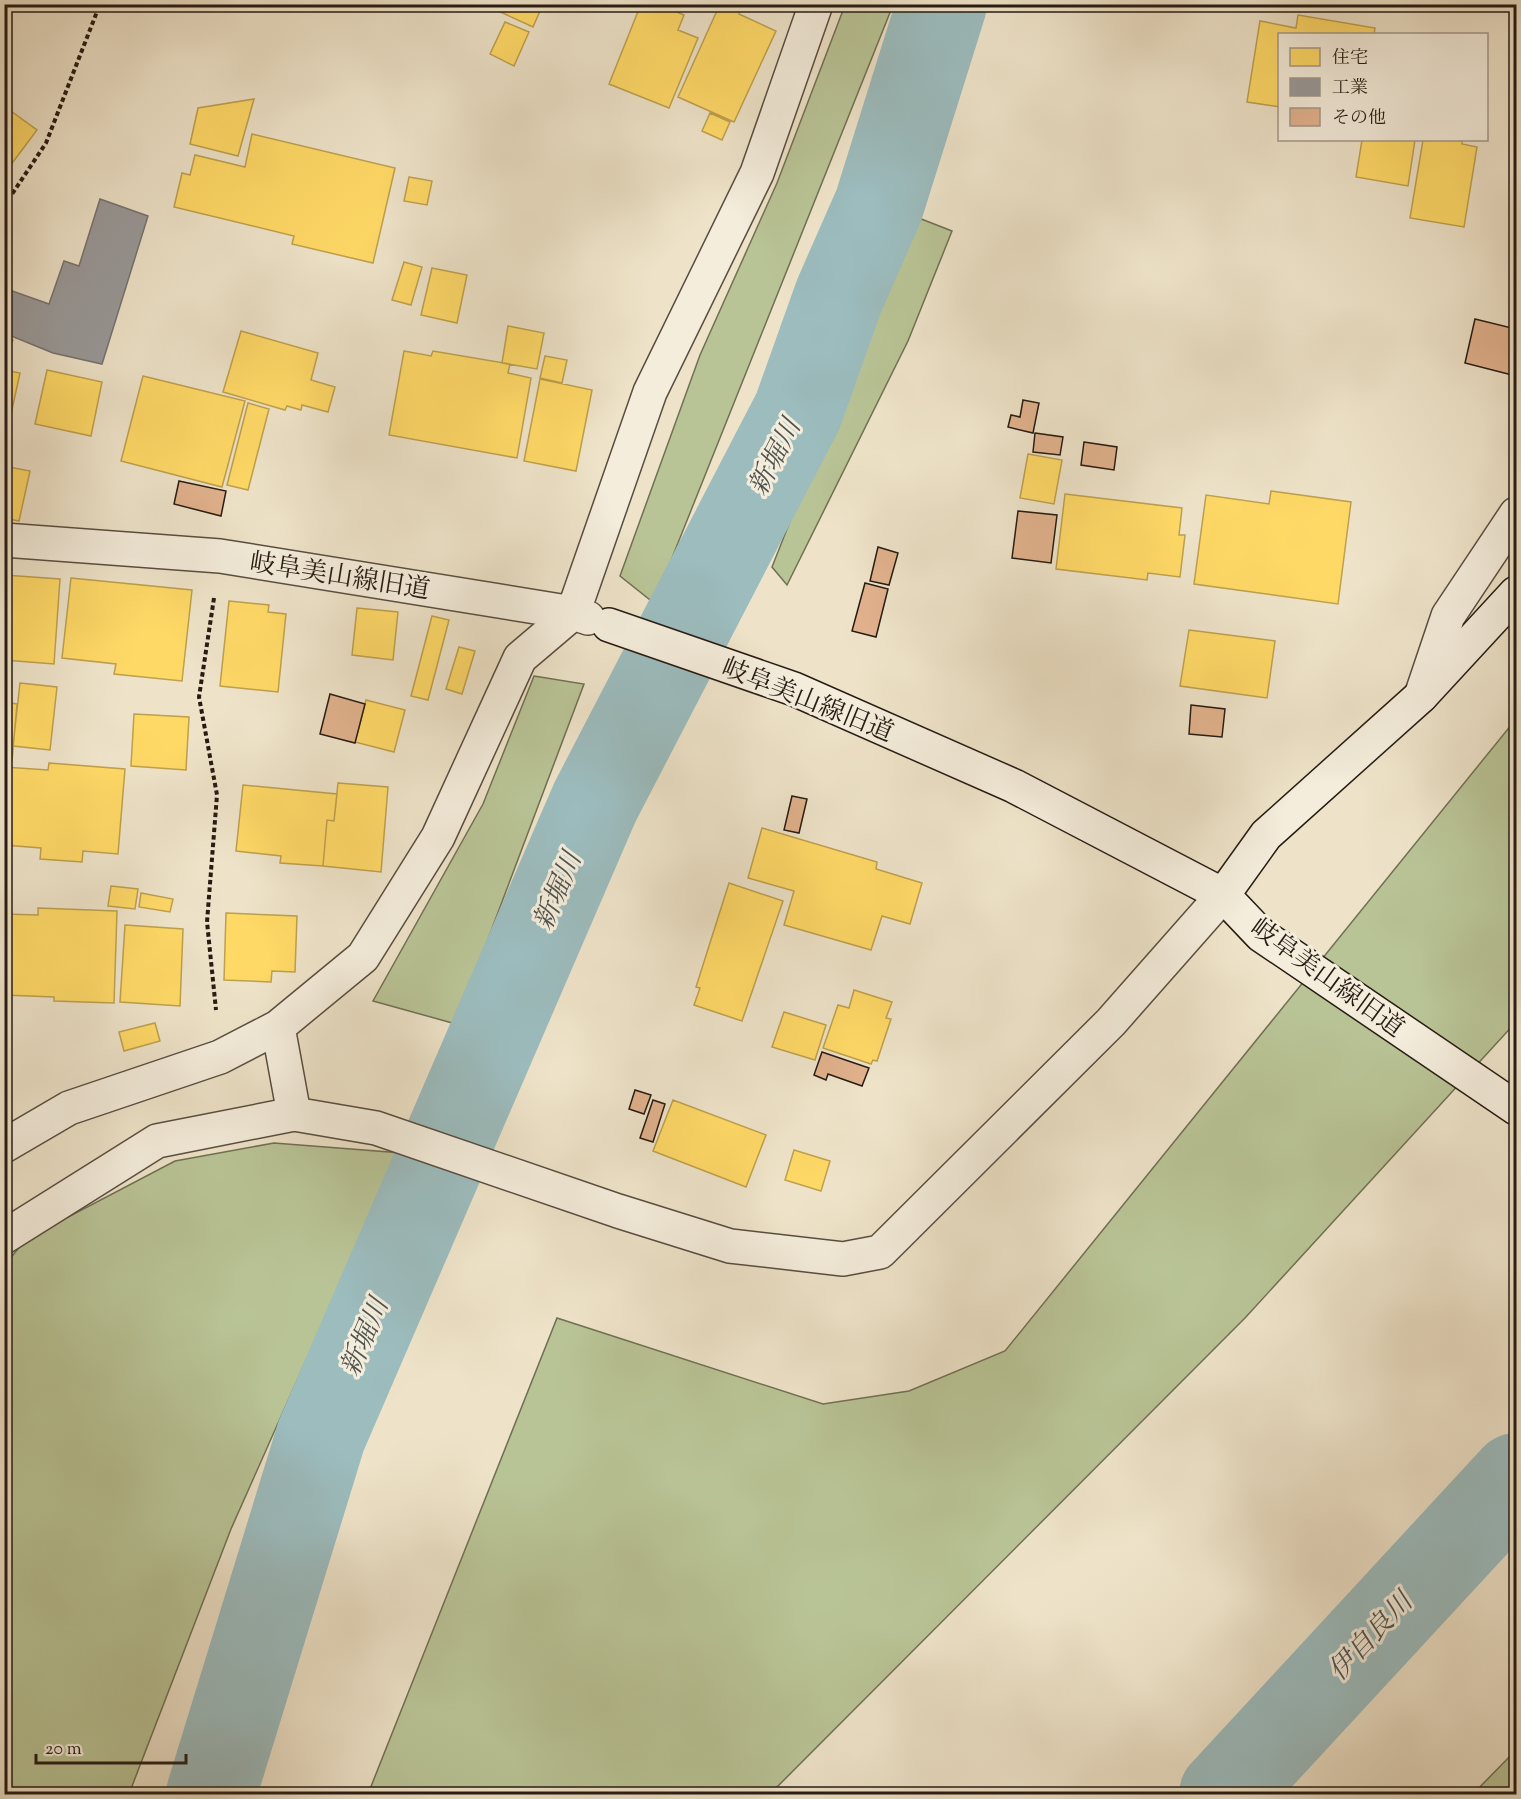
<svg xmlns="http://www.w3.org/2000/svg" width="1521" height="1799" viewBox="0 0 1521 1799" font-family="'Sorts Mill Goudy','Noto Serif JP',serif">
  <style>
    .green { fill: #b9c496; stroke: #707054; stroke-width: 1.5 }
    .homes { fill: #ffd966; stroke: #bea04d; stroke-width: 1.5 }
    .industry { fill: #999; stroke: #767371; stroke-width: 1.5 }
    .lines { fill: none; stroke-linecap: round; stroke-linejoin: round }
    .river { stroke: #9cbcbe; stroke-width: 90 }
    .building { fill: #e1b28d; stroke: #261b13; stroke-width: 1.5 }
    .street-casing { stroke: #584d40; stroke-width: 36 }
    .secondary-casing { stroke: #261b13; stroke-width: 36 }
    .path { stroke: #261b13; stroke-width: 4; stroke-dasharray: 4.5 3; stroke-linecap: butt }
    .street { stroke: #f4eddc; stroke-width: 33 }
    .secondary { stroke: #f4eddc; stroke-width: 33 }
    .labels { text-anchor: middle; stroke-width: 6; stroke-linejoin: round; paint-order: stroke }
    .street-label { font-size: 26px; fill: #261b13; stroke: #f4eddc }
    .water-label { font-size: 27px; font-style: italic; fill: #4f534f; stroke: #f4eddc }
  </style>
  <rect width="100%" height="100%" fill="#eee3c9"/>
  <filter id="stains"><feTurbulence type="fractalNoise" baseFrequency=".00333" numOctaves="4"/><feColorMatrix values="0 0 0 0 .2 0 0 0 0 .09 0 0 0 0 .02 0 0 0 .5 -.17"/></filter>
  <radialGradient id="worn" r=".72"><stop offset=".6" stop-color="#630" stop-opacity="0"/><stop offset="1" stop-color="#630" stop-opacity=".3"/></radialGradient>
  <!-- green -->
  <path class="green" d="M845,5H893L654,603L620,576L700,355L777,183Z
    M911,215L952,231L908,341L787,585L772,567Z
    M534,676L584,684L456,1024L373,1001L483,804Z
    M1516,719V1022L1245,1318L770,1794H368L557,1318L823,1404L909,1391L1005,1351Z
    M274,1143L402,1153L335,1361L307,1358L231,1529L129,1794H5L4,1266L26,1239L175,1161Z
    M1516,1750V1794H1473Z"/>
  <!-- homes -->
  <path class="homes" d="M483,4H543L533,27Z
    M641,4H658L684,15L678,30L698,38L669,108L609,84Z
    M720,4H738L742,6L739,14L776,31L734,122L678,97Z
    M1298,15L1375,28L1374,34H1280V107L1247,102L1260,21L1296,28Z
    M505,22L529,32L514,66L490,54Z
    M254,99L238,156L190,144L198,108Z
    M4,106L37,130L4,174Z
    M710,113L730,122L722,140L702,131Z
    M252,134L395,168L373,263L292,244L294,236L174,207L182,173L190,175L195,155L245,167Z
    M1362,140H1415L1408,186L1356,177Z
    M1423,140H1462V144L1477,147L1464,227L1410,218Z
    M409,177L432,181L427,205L404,201Z
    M404,262L422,267L411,305L392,300Z
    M432,268L467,275L457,323L421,315Z
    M508,326L544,333L537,369L502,363Z
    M241,331L318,353L311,380L335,387L328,412L302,405L301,410L287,406L285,410L223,392Z
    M4,337L13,340L4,359Z
    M404,351L431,356L433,351L510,364L508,373L531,378L517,458L389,435Z
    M545,356L567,360L562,383L540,378Z
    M4,370L20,373L4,446Z
    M47,370L102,382L91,436L35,424Z
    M143,376L245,401L222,487L121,461Z
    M540,379L592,390L576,471L524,461Z
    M248,403L269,409L248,490L227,485Z
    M1028,454L1062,460L1054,504L1020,498Z
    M4,466L30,471L19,521L4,518Z
    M1271,491L1351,502L1338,604L1194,584L1206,495L1269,504Z
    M1065,494L1182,508L1179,535H1185L1180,577L1148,573L1147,580L1056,569Z
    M4,575L60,579L54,664L4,660Z
    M71,578L192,590L182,681L114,674L116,664L62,658Z
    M229,601L269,605L268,612L286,614L278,692L220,686Z
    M357,608L398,612L393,660L352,655Z
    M432,616L449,620L428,700L411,696Z
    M1189,630L1275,641L1267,698L1180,686Z
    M459,647L475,651L462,694L446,689Z
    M20,683L57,687L50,750L13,746Z
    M366,700L405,710L394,752L355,742Z
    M4,702L17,704L12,761L4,760Z
    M134,714L189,717L186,770L131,766Z
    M49,763L125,769L118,854L83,851L82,862L40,859L41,848L4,845V767L48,770Z
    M338,783L388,787L381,872L323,866L327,820L334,821Z
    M243,785L337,794L334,821L327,820L323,866L280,863L281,856L236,851Z
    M762,828L877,862L876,869L922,883L910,924L882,916L871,950L784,925L794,891L748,878Z
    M729,883L783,901L742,1021L694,1005L700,988L696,987Z
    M111,886L138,889L135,909L108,906Z
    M141,893L173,899L170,912L139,907Z
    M38,908L117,911L114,1003L54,1001V997L4,995V914L38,915Z
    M226,913L297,916L295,972L272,971L271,982L224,980Z
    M125,925L183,929L180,1006L120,1002Z
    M854,990L892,1002L886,1018L891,1019L877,1061L873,1060L871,1064L823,1048L838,1005L849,1008Z
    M784,1012L826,1025L815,1060L772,1047Z
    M155,1023L160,1041L124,1051L119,1032Z
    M673,1100L766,1135L746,1187L653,1151Z
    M794,1150L830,1161L821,1191L785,1180Z"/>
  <!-- industry -->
  <path class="industry" d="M100,199L148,216L102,364L53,353L4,333V288L49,304L64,261L79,266Z"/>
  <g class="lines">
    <!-- river -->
    <path class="river" d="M211,1794L321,1436L595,802L798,411L839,296L879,205L942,4
      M1224,1794L1516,1478"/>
  </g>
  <!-- building -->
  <path class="building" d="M1475,319L1516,329V376L1465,363Z
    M1023,400L1039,403L1033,433L1008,427L1011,415L1020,417Z
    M1035,433L1063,437L1060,455L1033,452Z
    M1084,442L1117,447L1114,470L1081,465Z
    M179,481L226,491L221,516L174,504Z
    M1018,511L1057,515L1051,563L1012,558Z
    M878,547L898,553L889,585L870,581Z
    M865,583L888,589L876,637L852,631Z
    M330,694L365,704L355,743L320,734Z
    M1191,705L1225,709L1222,737L1189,734Z
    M792,796L807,799L799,833L784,830Z
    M822,1052L869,1068L862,1086L828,1074L826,1080L814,1075Z
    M635,1090L651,1095L644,1114L629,1109Z
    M653,1100L665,1104L653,1142L640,1138Z"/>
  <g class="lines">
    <defs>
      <path id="street" d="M4,540L220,556L573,613L588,618
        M1421,696L1448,616L1516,514
        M278,1027L294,1114
        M4,1146L69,1108L220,1057L278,1027L363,957L438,837L520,658L573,613L650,392L757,173L816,4
        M4,1237L157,1141L294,1114L376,1128L618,1211L730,1246L843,1259L880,1252L1111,1022L1223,895"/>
      <path id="secondary" d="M609,625L794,689L1014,786L1223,895L1261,935L1516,1108
        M1223,895L1266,835L1421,696L1516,593"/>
    </defs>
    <!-- street casing -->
    <use href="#street" class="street-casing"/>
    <!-- secondary casing -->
    <use href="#secondary" class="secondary-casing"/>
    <!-- path -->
    <path class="path" d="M4,206L46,143L100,4
      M214,598L199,697L217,795L207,922L216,1010"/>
    <!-- street -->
    <use href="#street" class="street"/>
    <!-- secondary -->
    <use href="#secondary" class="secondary"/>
  </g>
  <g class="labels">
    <!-- street labels -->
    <g class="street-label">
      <text transform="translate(340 575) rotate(9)" y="9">岐阜美山線旧道</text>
      <text transform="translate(808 699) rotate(22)" y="9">岐阜美山線旧道</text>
      <text transform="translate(1328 977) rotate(36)" y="9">岐阜美山線旧道</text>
    </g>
    <!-- water labels -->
    <g class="water-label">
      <text transform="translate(774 457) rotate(-63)" y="9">新堀川</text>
      <text transform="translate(557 891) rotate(-67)" y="9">新堀川</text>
      <text transform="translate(364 1337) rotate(-67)" y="9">新堀川</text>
      <text transform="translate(1370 1636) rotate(-47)" y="9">伊自良川</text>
    </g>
  </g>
  <!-- margin -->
  <rect width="1521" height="1799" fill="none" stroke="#eee3c9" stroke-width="24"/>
  <rect x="6" y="6" width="1509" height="1787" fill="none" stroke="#261b13" stroke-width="3"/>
  <rect x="12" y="12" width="1497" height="1775" fill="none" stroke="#261b13" stroke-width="1.5"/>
  <!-- legend -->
  <rect x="1278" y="33" width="210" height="108" fill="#f4eddc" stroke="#a2998c" stroke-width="1.5"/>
  <rect x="1290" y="48" width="30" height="18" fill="#ffd966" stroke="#a2998c" stroke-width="1.5"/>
  <text x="1332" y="63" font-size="18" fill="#261b13">住宅</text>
  <rect x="1290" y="78" width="30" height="18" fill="#999999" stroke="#a2998c" stroke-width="1.5"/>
  <text x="1332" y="93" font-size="18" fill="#261b13">工業</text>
  <rect x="1290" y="108" width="30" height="18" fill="#e1b28d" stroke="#a2998c" stroke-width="1.5"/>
  <text x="1332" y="123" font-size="18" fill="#261b13">その他</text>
  <!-- scale -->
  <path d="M36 1754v9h150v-9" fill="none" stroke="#261b13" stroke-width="3"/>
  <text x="45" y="1754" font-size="18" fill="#261b13" stroke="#f4eddc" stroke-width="4.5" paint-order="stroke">20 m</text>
  <rect width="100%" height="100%" filter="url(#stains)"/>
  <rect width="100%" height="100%" fill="url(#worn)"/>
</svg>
